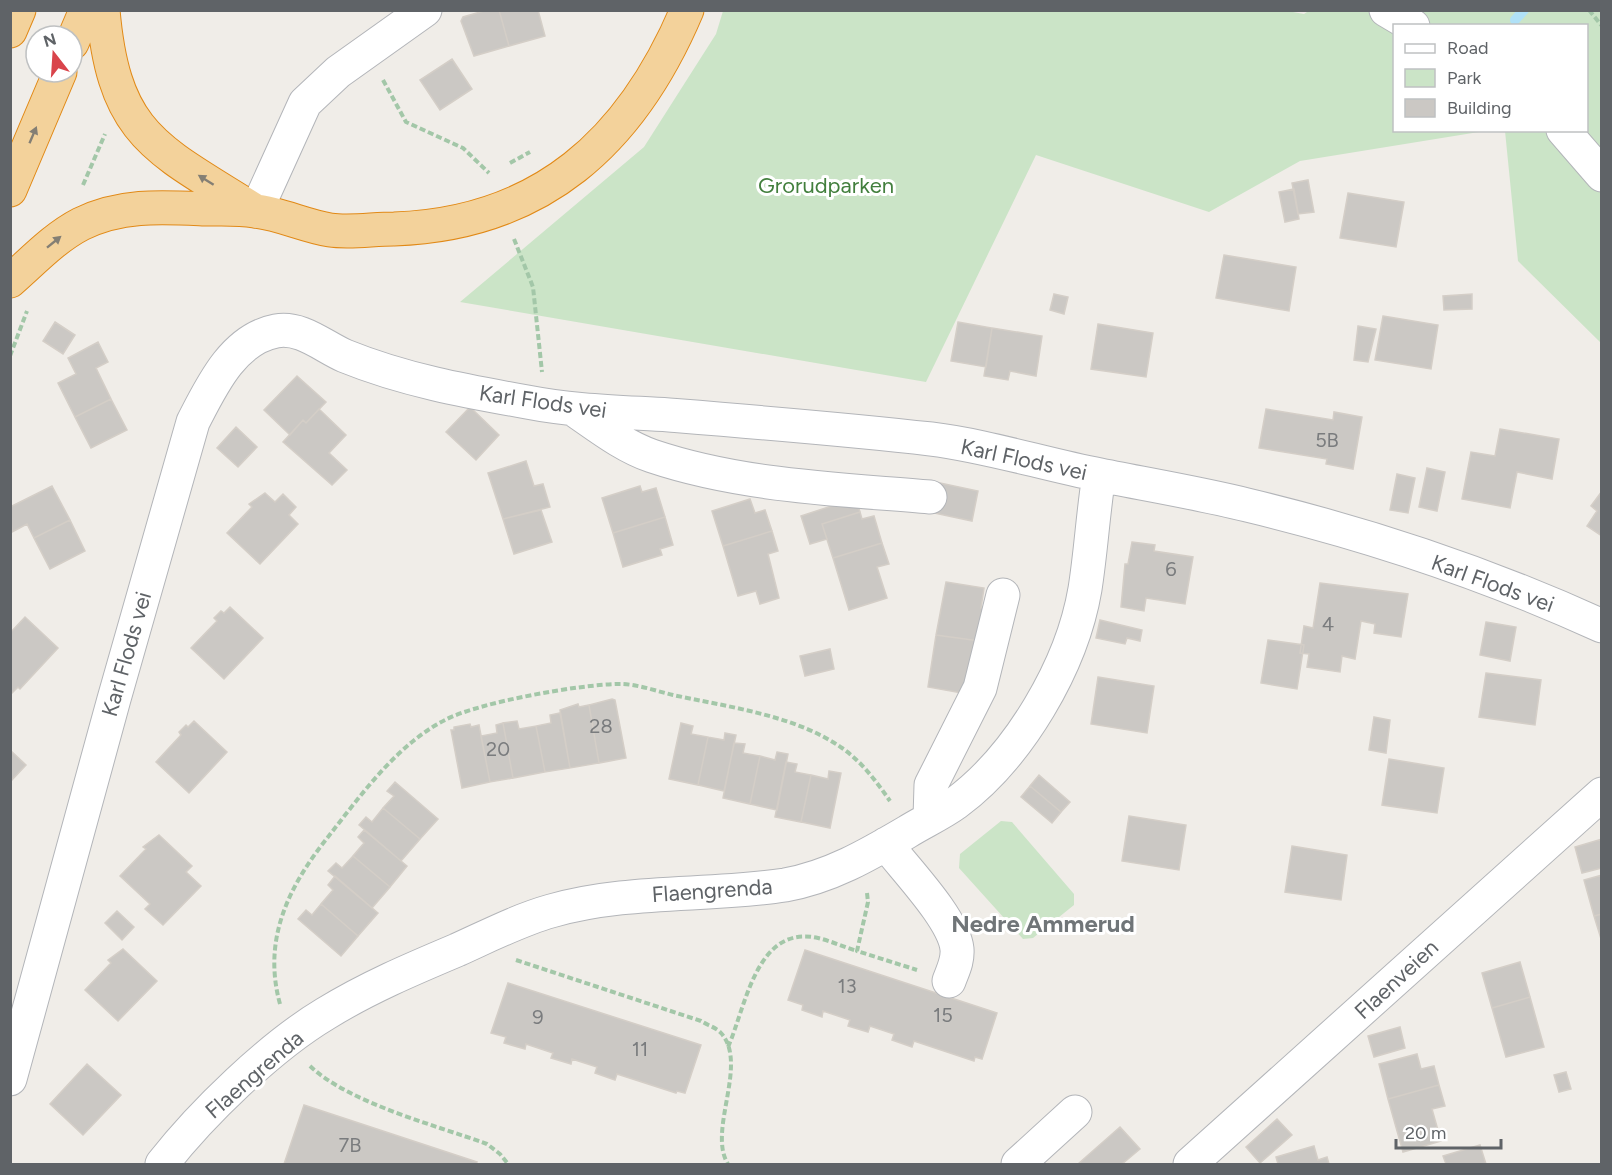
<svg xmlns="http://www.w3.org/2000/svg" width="1612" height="1175" viewBox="0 0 1612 1175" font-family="Figtree,sans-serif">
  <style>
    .green { fill: #cbe4c7 }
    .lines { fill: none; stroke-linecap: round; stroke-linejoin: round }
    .stream { stroke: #b0e1f7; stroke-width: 10 }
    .building { fill: #cbc8c4; stroke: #d4cec7; stroke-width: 1.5 }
    .minor-casing { stroke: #b3b5b9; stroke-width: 35 }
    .highway-casing { stroke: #e18916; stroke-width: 35 }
    .path { stroke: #a3c7a8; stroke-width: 4; stroke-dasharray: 6 3; stroke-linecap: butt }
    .minor { stroke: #fff; stroke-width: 33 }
    .highway { stroke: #f3d29b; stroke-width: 33 }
    .oneway { fill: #847f74 }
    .labels { text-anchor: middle; stroke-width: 6; stroke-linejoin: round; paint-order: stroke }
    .number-label { font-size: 20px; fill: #7a7c7e }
    .park-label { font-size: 22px; fill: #427f3d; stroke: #fff }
    .street-label { font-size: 22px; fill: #5f6367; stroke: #fff }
    .neighbourhood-label { font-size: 24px; font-weight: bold; fill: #707578; stroke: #fff }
  </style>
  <rect width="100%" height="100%" fill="#f0ede8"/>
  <!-- green -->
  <path class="green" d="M1282,10L1304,14L1310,10L1601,11V343L1518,261L1505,131L1586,130V26H1394V130L1485,131L1300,161L1209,212L1036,155L926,382L460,302L644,147L716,34L723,11Z
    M1001,821L1012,822L1074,894V905L1033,938L1023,939L959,868L960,854Z"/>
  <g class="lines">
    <!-- stream -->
    <path class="stream" d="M1515,20L1524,10"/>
  </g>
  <!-- building -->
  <path class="building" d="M487,10H499L509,46L474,56L461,21L463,17Z
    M499,10H538L545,36L509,46Z
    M452,59L472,89L440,110L420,80Z
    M1308,180L1314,212L1298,214L1292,183Z
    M1294,189L1299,219L1285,222L1279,192Z
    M1348,193L1404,202L1396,247L1340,238Z
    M1224,255L1296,267L1289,311L1216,298Z
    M1054,294L1068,297L1064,314L1050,310Z
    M1472,294V309L1444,310L1443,296Z
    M1383,316L1438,325L1431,369L1375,360Z
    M55,322L75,335L63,354L43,341Z
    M958,322L992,328L986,367L951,361Z
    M1098,324L1153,333L1146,377L1091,369Z
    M1358,326L1376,329L1368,362L1354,360Z
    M992,328L1042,336L1036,376L1010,371L1008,380L984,376Z
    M98,342L108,362L96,368L111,399L75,417L58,383L76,374L68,358Z
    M297,376L326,402L306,423L303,420L290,435L264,410Z
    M111,399L127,430L91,448L75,417Z
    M470,407L499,435L476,460L446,432Z
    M319,409L346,435L329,453L347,470L332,485L283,442L303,420L306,423Z
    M1266,409L1333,420L1334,412L1362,417L1353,469L1326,464L1327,459L1259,448Z
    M236,427L257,447L238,467L217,448Z
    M1500,429L1559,439L1552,479L1517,472L1510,508L1462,499L1471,452L1495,456Z
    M526,461L534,486L543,484L550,507L503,519L488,473Z
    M1427,468L1445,472L1437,511L1419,507Z
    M1397,474L1415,478L1408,513L1390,510Z
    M940,483L978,491L972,521L934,513Z
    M52,486L70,520L34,538L27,524L12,532L10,507Z
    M640,486L642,492L656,488L665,517L613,533L602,498Z
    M1602,491V536L1587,526L1597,511L1591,506Z
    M265,493L275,502L283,494L296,507L289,515L298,524L260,564L227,533L252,507L249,504Z
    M856,498L860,512L822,524L827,539L810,544L801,516Z
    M750,499L755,513L765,510L772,531L723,546L712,511Z
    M541,510L552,542L514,554L503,519Z
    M860,512L862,519L874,516L882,543L833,558L822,524Z
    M665,517L673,545L660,549L662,555L623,567L613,533Z
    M70,520L85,551L50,569L34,538Z
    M772,531L778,551L768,554L779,598L760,604L756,591L738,596L723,546Z
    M1132,542L1155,545L1154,551L1193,557L1185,604L1146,598L1144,611L1121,607L1125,564H1128Z
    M882,543L889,564L877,567L887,598L849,610L833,558Z
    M946,582L984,588L981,608L992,609L987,642L936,635Z
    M1320,583L1408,594L1401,637L1374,633L1375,624L1361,621L1355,659L1342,656L1340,672L1307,667L1309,654L1300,653L1304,626L1313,628Z
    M230,607L263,638L224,679L191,648L217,621L214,618L221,611L224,613Z
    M25,617L58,648L20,689L18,687L10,695V633Z
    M1100,620L1142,630L1140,641L1127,638L1125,644L1096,638Z
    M1486,622L1516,627L1510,661L1480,655Z
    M936,635L987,642L967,694L928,687Z
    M1268,640L1304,645L1297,689L1261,683Z
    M830,649L834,669L805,676L800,656Z
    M1486,673L1541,680L1535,725L1479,717Z
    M1098,677L1154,686L1147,733L1091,724Z
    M612,699L615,700L626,758L599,763L589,705Z
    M578,704L579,707L589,705L599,763L570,768L560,710Z
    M560,713L570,768L545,772L536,726L551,723L550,715Z
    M1374,717L1390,720L1386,753L1369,750Z
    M194,721L227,752L189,793L156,762L181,735L179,732L186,725L188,727Z
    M517,721L519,729L536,726L545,772L513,778L503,723Z
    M503,723L513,778L490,782L481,736L497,733L496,725Z
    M681,723L693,726L691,734L708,737L698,785L669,779Z
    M470,724L471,727L479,725L490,782L462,788L451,730H454V727Z
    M725,733L736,735L724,791L698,785L708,737L724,740Z
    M734,743L745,744L743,753L760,756L750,804L723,798Z
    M10,750L26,765L10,782Z
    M777,752L788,754L777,810L750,804L760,756L775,760Z
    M1389,759L1444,768L1437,813L1382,805Z
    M786,762L797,764L795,772L811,775L801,822L775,817Z
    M829,771L841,773L830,828L801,822L811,775L828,779Z
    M1039,775L1070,802L1061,812L1030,786Z
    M395,782L438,819L420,839L383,808L394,796L387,791Z
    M1030,786L1061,812L1052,823L1021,797Z
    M383,808L420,839L401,861L359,825L366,817L372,822Z
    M1129,816L1186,825L1179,870L1122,861Z
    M364,830L407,866L390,887L353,856L364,843L358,837Z
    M159,835L192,866L186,872L201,886L163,925L145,909L150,904L120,876L146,849L143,847Z
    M1602,839V868L1582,873L1575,847Z
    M1292,846L1347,855L1341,900L1285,892Z
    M353,856L390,887L372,908L328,871L336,863L342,868Z
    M1602,875V914L1594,916L1584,880Z
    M335,876L378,913L358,936L321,904L333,890L328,885Z
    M321,904L358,936L341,956L298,919L306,910L312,915Z
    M117,911L134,927L122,940L105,923Z
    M1602,914V942L1594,916Z
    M123,949L157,981L118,1021L85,990L111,963L108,960Z
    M805,950L997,1013L982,1059L975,1057L974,1061L914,1041L912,1047L892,1040L894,1034L870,1026L868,1032L848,1026L850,1020L823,1011L822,1017L802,1010L803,1005L788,1000Z
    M1520,962L1530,997L1492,1008L1482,973Z
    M508,983L701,1045L685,1093L677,1091L676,1093L617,1074L615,1080L595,1073L597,1067L572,1059L571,1064L551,1058L553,1053L526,1044L525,1049L504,1043L506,1037L491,1033Z
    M1530,997L1544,1047L1506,1057L1492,1008Z
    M1400,1027L1405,1048L1374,1057L1368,1036Z
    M1417,1054L1421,1069L1434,1066L1439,1085L1388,1099L1379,1064Z
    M87,1064L121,1095L83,1135L50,1104Z
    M1566,1072L1571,1089L1559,1092L1554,1075Z
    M1439,1085L1445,1106L1432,1109L1441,1141L1403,1152L1388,1099Z
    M304,1105L477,1162L476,1164H284Z
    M1277,1119L1292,1135L1260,1163L1246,1147Z
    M1120,1127L1140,1149L1122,1164H1078Z
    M1480,1145L1486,1164H1446L1443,1156Z
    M1314,1146L1318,1160L1327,1157L1329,1164H1278L1276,1157Z"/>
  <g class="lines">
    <defs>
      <path id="minor" d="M1386,10L1413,26
        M1563,130L1602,175
        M256,211L305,103L338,72L425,10
        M573,409C598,426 623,446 652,456C741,486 838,489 930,497
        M930,818L931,785L980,688L1003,595
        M886,844C905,869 954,919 957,949C958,961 953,970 949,981
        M10,1079L114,699L193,422C211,387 233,339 276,331C301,326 324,347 345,356C404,380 465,391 527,402C573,411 622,412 669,415C756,422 844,429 931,439C988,446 1043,464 1100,475C1149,485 1198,493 1247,505C1368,534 1488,574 1602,626
        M162,1164C202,1113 270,1047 325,1014C367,988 412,969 457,950C488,936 519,920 551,911C628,889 707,897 785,885C830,877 868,855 907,832C923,822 941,814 956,803C1019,756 1072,666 1085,589C1091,551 1093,513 1099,475
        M1018,1164L1075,1112
        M1190,1164L1602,794"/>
      <path id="highway" d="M103,10C114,136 156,148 254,210
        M10,31L19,10
        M72,43L86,10
        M10,190L60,72
        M10,281C33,261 54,238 81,224C121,204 163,207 205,209C222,209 239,208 255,211C281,214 305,226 330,230C350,233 373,229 394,229C541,224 631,142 687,10"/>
    </defs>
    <!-- minor casing -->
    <use href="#minor" class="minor-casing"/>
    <!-- highway casing -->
    <use href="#highway" class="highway-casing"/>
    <!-- path -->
    <path class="path" d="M1589,10L1602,26
      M383,80L406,122L463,148L489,173
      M510,163L530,152
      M83,185L105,134
      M514,239L533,287L542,372
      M10,356L27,311
      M867,893L868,902L857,951L917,970
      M516,960L701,1021C707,1025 717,1028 721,1033C749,1064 707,1131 728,1164
      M280,1004C262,939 289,886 328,837C361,795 398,743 447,719C481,702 581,684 620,684C637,684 656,691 673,695C728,707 795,715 842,748C862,762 876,781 890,801
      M728,1047C746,1007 756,924 818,938C831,941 844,947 857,951
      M310,1066C349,1103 435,1125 487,1144L500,1154L508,1164"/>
    <!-- minor -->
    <use href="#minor" class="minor"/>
    <!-- highway -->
    <use href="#highway" class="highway"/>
  </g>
  <!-- one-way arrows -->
  <defs><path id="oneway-solid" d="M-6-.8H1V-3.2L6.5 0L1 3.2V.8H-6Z" transform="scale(1.5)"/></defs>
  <g class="oneway">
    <use href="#oneway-solid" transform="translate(33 135) rotate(-67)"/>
    <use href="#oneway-solid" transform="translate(206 180) rotate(-148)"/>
    <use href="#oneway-solid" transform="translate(54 242) rotate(-39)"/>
  </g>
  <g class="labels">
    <!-- number labels -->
    <g class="number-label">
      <text x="1327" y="447">5B</text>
      <text x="1171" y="576">6</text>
      <text x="1328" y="631">4</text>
      <text x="601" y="733">28</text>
      <text x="498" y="756">20</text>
      <text x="847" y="993">13</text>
      <text x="943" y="1022">15</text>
      <text x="538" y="1024">9</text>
      <text x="640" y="1056">11</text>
      <text x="350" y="1152">7B</text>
    </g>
    <!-- park labels -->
    <g class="park-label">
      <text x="826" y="193">Grorudparken</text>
    </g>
    <!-- street labels -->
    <g class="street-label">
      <text transform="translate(543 401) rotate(8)" y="8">Karl Flods vei</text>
      <text transform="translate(1024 459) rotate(12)" y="8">Karl Flods vei</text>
      <text transform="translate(1493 583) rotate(20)" y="8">Karl Flods vei</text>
      <text transform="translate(126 654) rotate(-74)" y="8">Karl Flods vei</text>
      <text transform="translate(712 890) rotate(-4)" y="8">Flaengrenda</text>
      <text transform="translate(1396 979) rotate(-43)" y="8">Flaenveien</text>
      <text transform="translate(254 1074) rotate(-41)" y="8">Flaengrenda</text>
    </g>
    <!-- neighbourhood labels -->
    <g class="neighbourhood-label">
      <text x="1043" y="932">Nedre Ammerud</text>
    </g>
  </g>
  <!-- border -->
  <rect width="1612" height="1175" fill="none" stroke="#5f6367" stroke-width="24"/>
  <!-- legend -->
  <rect x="1393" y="24" width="195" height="108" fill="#ffffff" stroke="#bfc1c2" stroke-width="1.5"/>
  <rect x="1405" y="44" width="30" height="9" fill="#ffffff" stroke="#bfc1c2" stroke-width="1.5"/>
  <text x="1447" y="54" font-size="18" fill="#5f6367">Road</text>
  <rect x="1405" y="69" width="30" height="18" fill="#cbe4c7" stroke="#bfc1c2" stroke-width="1.5"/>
  <text x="1447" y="84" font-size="18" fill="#5f6367">Park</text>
  <rect x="1405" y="99" width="30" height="18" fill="#cbc8c4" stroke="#bfc1c2" stroke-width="1.5"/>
  <text x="1447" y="114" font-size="18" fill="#5f6367">Building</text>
  <!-- north arrow -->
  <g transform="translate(54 54) rotate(343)"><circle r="28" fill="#ffffff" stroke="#bfc1c2" stroke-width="1.5"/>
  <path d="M0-4.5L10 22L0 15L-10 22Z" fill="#d9444b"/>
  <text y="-9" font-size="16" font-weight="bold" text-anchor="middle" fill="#5f6367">N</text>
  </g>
  <!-- scale -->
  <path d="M1396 1139v9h105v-9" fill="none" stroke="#5f6367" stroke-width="3"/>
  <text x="1405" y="1139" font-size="18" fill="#5f6367" stroke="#ffffff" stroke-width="4.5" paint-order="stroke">20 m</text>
</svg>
